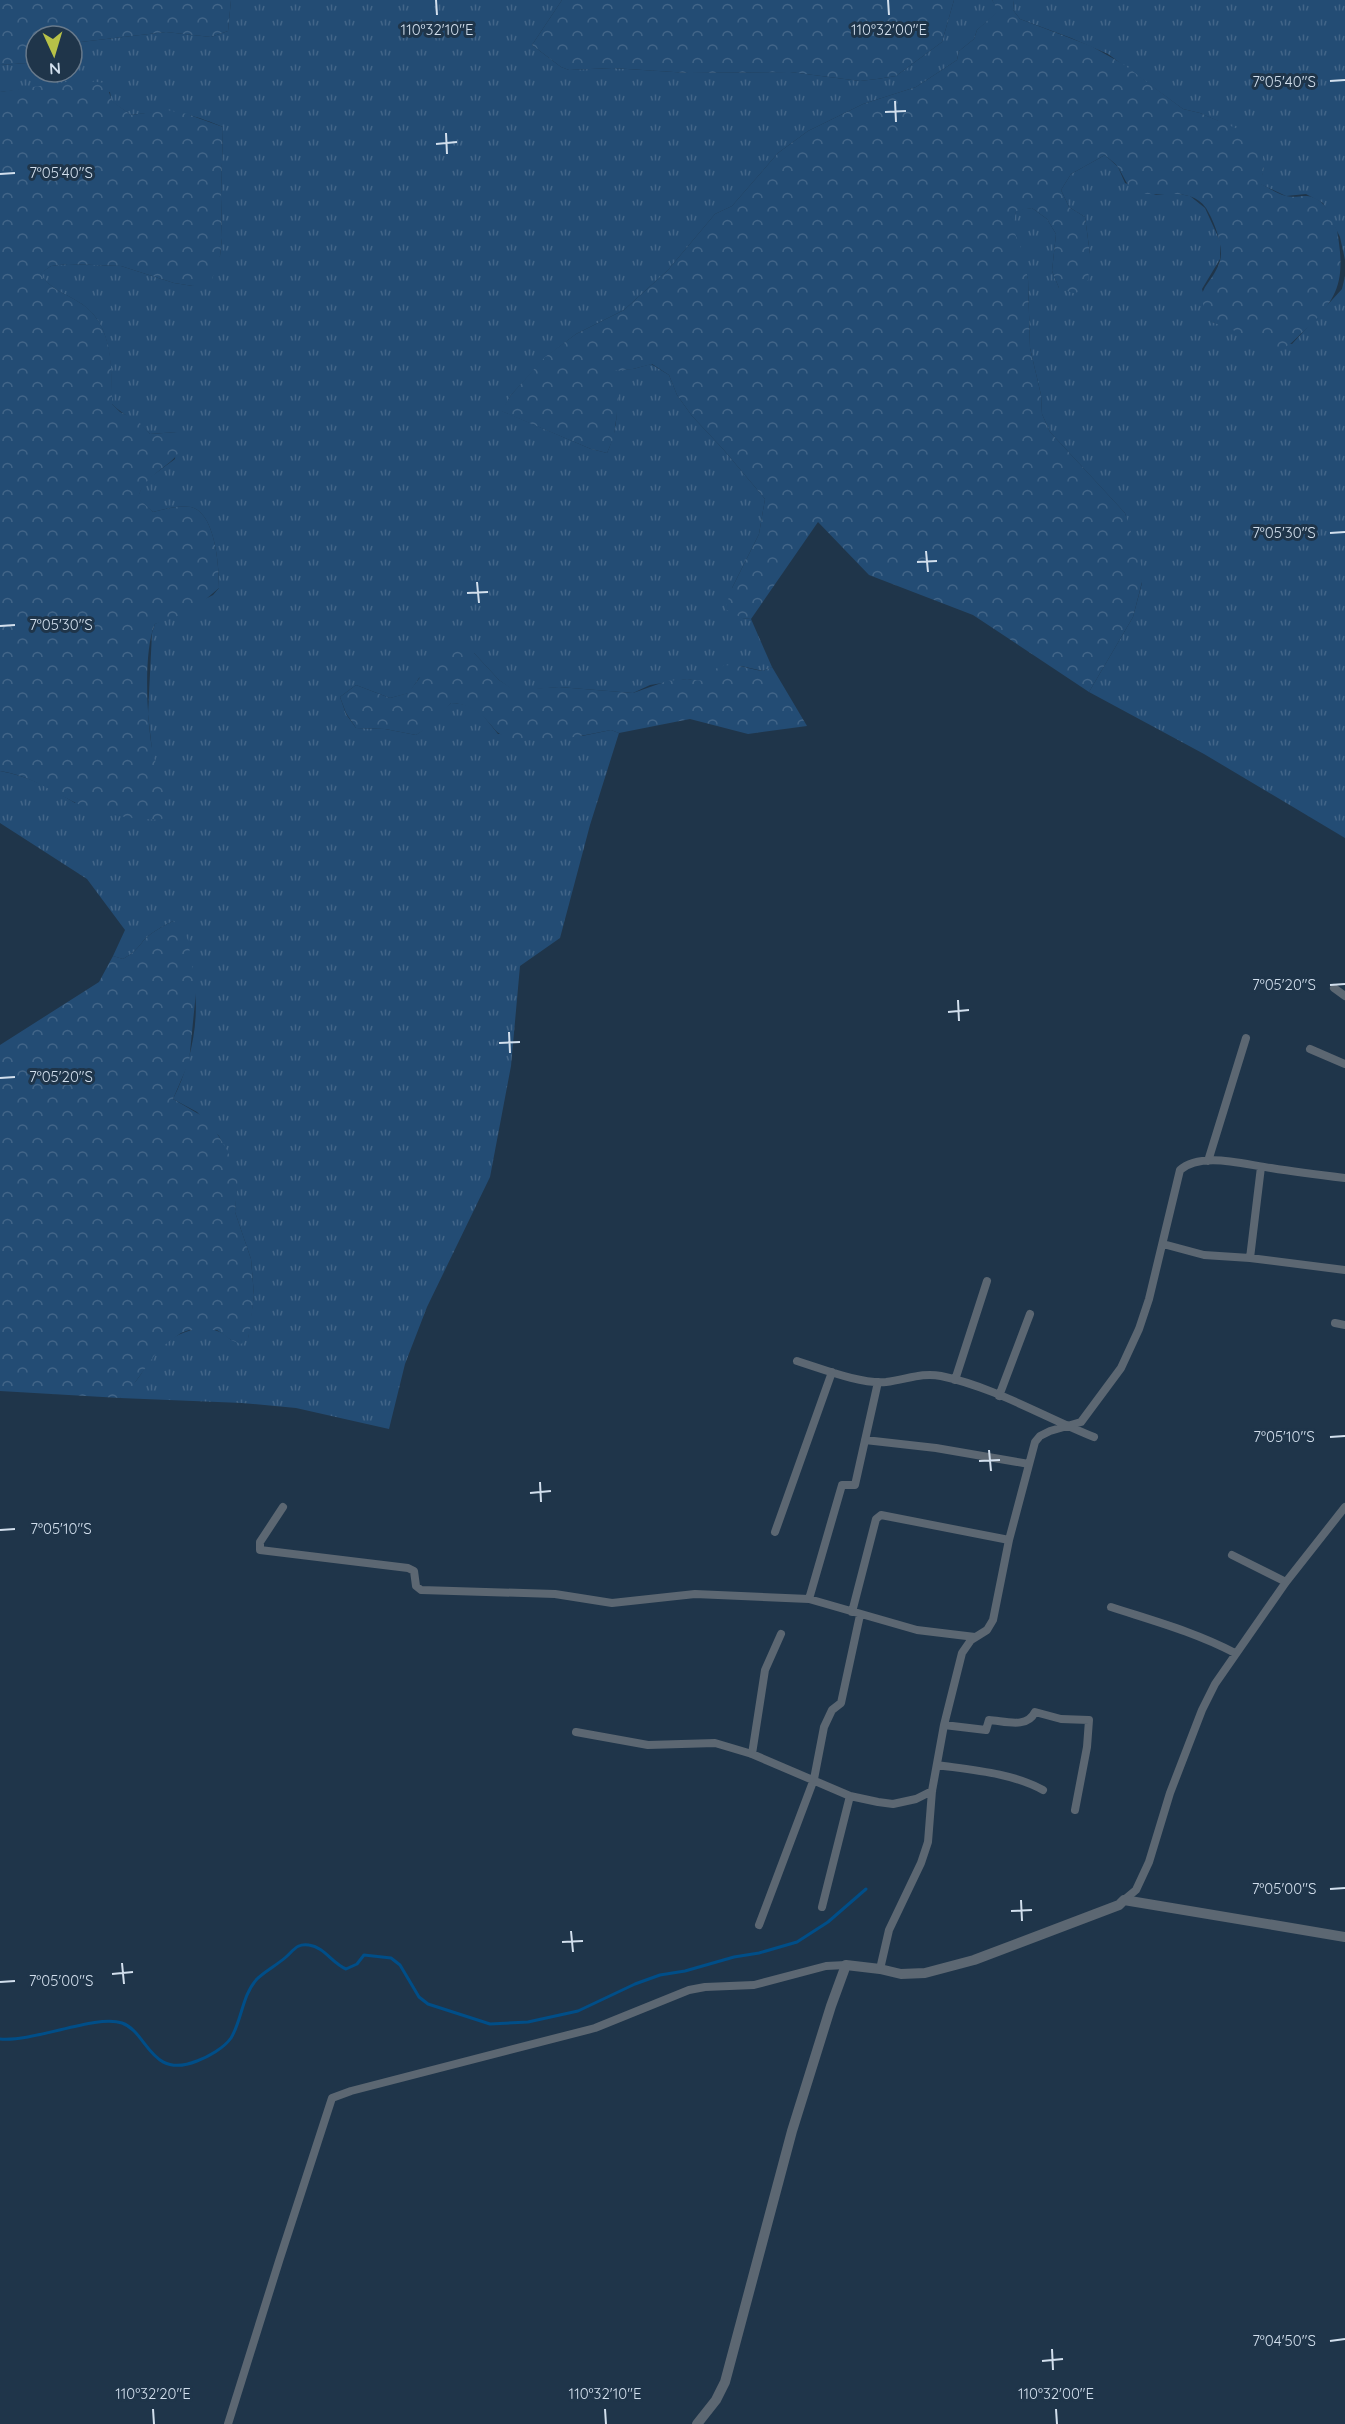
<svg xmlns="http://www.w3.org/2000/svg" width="1345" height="2424" viewBox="0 0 1345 2424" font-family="Quicksand,sans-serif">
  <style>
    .grass { fill: url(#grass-tufts) }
    .forest { fill: url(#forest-crowns) }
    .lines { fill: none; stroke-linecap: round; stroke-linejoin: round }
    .stream { stroke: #004e88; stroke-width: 3 }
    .minor { stroke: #5c6772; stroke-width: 8 }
    .tertiary { stroke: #5c6772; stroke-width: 10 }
    .ticks { fill: none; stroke: #d2dfed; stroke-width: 2 }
    .ticks-label { font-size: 15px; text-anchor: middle; fill: #d2dfed; stroke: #1f354a; stroke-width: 6; stroke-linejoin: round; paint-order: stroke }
  </style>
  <defs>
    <pattern id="grass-tufts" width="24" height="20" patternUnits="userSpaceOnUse" patternTransform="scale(1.5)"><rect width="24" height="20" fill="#234c74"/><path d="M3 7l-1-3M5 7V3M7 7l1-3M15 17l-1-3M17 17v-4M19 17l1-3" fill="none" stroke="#426588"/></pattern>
    <pattern id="forest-crowns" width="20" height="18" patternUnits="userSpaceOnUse" patternTransform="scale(1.5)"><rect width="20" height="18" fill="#234c74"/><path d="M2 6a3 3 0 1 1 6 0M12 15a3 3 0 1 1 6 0" fill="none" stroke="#426588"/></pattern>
  </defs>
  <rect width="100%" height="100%" fill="#1f354a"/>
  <!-- grass -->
  <path class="grass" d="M231,0H562L532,45L561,67L569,70L612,68L689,73L790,72L860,81L877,79L896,76L942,42L954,0H992L999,11L977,30L974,39L959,51L957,60L916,87L863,104L808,131L778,153L732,206L715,214L668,270L624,310L576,334L546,357L511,395L502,411L591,449L607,453C622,420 616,404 609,370L633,369L651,364L669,375L677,395L692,416L723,449L765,499L759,534L732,588L742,618L751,619L772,667L763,671L741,666L705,682L687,679L650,685L633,693L559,687L514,691L499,680L474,653L419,678L409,693L390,698L356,685L340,697L346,714L356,728L385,729L416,735C430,726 438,713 451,703C476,704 483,715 498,734L582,736L611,730L619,733L590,825L560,938L520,966L511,1066L490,1177L427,1307L405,1364L389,1429L296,1408L242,1403L120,1398C124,1391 131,1387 136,1381C144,1371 149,1359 157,1350C177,1331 209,1318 231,1340L248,1338L254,1295L251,1259L235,1212L237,1176L219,1136L197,1112L173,1099C189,1068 199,1027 195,991C193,967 181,943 173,921C163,926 152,932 144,940C136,950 135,952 123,959L113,956L125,930L87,879L0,823V771C28,776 51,788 75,803L152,750L148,714L152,633L155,624L213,595L219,588C219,568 216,513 191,507C180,505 164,509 153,512L137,498L145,481L175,459L177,432L150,434C136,419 125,417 112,404C111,370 114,326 82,304C63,292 55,292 39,274L51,266L68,264L121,266L174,283L193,286L220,256L222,238L221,197L223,127C184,111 171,110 131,115L111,101L110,92L43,87L0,92V65L27,63L36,55V72H72V43L166,32L211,37L228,31Z
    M1014,0H1345V260L1340,237L1323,203L1306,194L1286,196L1260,184L1264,167L1218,121L1200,113L1183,109L1108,54L1071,38L1020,19L1013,10Z
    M1105,155L1118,167L1125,183L1156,195L1173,193L1190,196L1205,208L1220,241V259L1202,289L1212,322L1292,344L1342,289L1345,276V838L1204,754L1089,692L1133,617L1142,583L1125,513L1050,432L1042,414L1041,395L1030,348L1028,279L1012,229L1016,210L1032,208L1047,219L1056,234L1052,271L1059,288L1090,254L1085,217L1069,207L1061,190L1071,174Z"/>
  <!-- forest -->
  <path class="forest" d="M0,0H231L228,31L211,37L166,32L72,43V36H36V55L27,63L0,65Z
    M562,0H954L942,42L896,76L877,79L860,81L790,72L689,73L612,68L569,70L561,67L532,45Z
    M992,0H1014L1013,10L1020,19L1091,46L1123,64L1183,109L1200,113L1252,135L1262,150L1264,167L1261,184C1268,187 1277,194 1286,196C1300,199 1307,191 1321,202C1328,208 1333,221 1337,230C1345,276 1341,296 1308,327C1295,339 1293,344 1276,352L1229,328L1212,322C1190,287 1210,290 1220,261C1224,246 1214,221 1206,208C1190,186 1163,198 1142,193C1127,190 1125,178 1118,167C1115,163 1109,159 1105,155L1071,174L1061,190L1069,207L1085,217L1090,254L1088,280L1076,294L1059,288L1052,271L1056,234L1047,219L1032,208L1016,211L1013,229L1020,245L1028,279L1030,348L1041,395L1042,414L1050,432L1125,513L1141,564L1142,582L1133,617L1089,692L973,615L869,575L818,522L751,619L742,618L725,609L732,588L759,534L765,499L723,449L692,416L677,395L669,375L652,364L633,369L610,371L620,386L614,437L607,453L591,449L501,411L511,395L545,357L576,334L624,310L668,270L715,214L732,206L778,153L808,131L863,104L916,87L957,60L959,51L974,39L977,30L998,11Z
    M79,80L106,83L112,101L131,115L167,110L187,114L223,127L221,198L222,238L220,256L211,282L193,286L174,283L121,266L68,264L51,266L40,274C54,292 64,292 82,304C114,326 112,370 112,404L120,412L137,420L150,434L177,432L181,450C168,469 145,474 138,498L153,512C164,509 180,505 191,507C216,513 219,568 219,588L192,611L155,624C143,651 147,718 152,748C156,770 171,800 162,820C134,819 102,816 76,803C49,790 31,776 0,771V92Z
    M458,643L474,653L499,680L514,690L559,687L633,693L667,681L687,679L705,681L706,676C727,657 739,668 763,671L772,667L807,726L748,734L690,719L619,733L611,730C581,736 529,748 500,734C496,732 493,727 490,724C478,710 468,704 451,703L427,728L416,735L385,729L356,728L346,713L340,697L356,685L390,698L408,693L441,650Z
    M173,921L182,928L188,940L196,992L189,1062L173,1099L209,1120L227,1150L238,1176L235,1212L251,1259L254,1295L250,1330L248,1338L241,1344L231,1340L217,1330H189L181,1333L159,1349L131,1388L120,1398L0,1391V1045L99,982L113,956L123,959C135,952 136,950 144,940C152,932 163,926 173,921Z"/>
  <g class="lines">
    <!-- stream -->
    <path class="stream" d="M0,2039C35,2042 96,2014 122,2023C148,2032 150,2080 197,2061C208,2057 224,2048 231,2038C242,2020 242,1995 257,1979C265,1971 277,1965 286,1957C294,1950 297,1943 309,1945C324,1947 332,1963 346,1969L357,1964L364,1955L391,1958L400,1965L419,1997L428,2004L490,2024L528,2022L578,2011L635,1984L660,1975L685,1971L734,1957L759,1953L797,1942L828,1922L866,1889"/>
    <!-- minor -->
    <path class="minor" d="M1334,988L1345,996
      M1310,1049L1345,1064
      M1208,1161L1246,1038
      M1261,1167L1250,1258L1345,1270
      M1163,1244L1204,1255L1250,1258
      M1335,1323L1345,1325
      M797,1361C823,1369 860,1384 886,1382C906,1380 921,1372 941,1376C994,1387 1044,1417 1094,1437
      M955,1380L987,1281
      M999,1396L1030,1314
      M865,1440L936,1448L1029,1464
      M283,1507L260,1542V1550L408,1568L414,1571L416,1586L421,1590L555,1594L612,1603L695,1594L809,1599L917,1630L975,1637
      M775,1532L832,1372
      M1232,1555L1286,1582
      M809,1599L842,1485H855L878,1382
      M1111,1607C1154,1621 1195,1632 1235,1653
      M852,1612L876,1519L881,1515L1009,1540
      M944,1725L986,1730L989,1720C1005,1721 1027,1729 1035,1712L1061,1719L1089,1720L1087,1747L1075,1810
      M576,1732L648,1745L715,1743L752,1754L850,1796L878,1802L893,1804L916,1799L932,1791
      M752,1754L765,1670L781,1634
      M937,1765C972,1770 1012,1773 1043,1790
      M1124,1900L1136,1890L1149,1862L1170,1793L1202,1710L1215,1684L1286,1582L1345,1507
      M822,1907L850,1796
      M759,1925L814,1779L824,1727L832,1710L841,1703L860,1615
      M880,1969L889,1930L921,1863L928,1842L932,1791L944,1725L962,1653L971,1640L987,1630L993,1620L1009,1540L1035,1442L1040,1436L1050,1431L1081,1422L1121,1368L1139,1329L1149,1299L1180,1170C1201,1151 1246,1165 1271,1168C1296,1172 1320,1175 1345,1178
      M228,2424L280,2258L332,2098L351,2091L595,2028L689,1990L705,1987L754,1985L826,1966L846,1965"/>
    <!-- tertiary -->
    <path class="tertiary" d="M697,2424L716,2400L725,2382L792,2131L831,2006L846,1965L880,1969L901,1974L925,1973L974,1960L1119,1905L1124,1900L1345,1937"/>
  </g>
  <!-- ticks -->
  <path class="ticks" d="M436,0L437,15M888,0L889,15M1330,81L1345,80M895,101L896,122M885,112L906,111M446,133L447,154M436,144L457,142M0,174L15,173M1330,533L1345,532M926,551L928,572M917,562L937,561M477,582L479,603M467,593L488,592M0,626L15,625M1330,985L1345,984M958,1000L959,1021M948,1012L969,1010M509,1032L510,1053M499,1043L520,1042M0,1078L15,1077M1330,1437L1345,1436M989,1450L991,1471M979,1461L1000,1460M540,1482L541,1502M530,1493L551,1491M0,1530L15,1529M1330,1889L1345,1888M1021,1900L1022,1921M1011,1911L1032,1910M571,1931L573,1952M562,1942L583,1941M122,1963L124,1984M112,1974L133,1972M0,1982L15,1981M1330,2341L1345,2339M1052,2349L1053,2370M1042,2361L1063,2359M153,2409L154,2424M605,2409L606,2424M1056,2409L1057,2424"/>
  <g class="ticks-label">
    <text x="437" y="35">110°32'10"E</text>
    <text x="889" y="35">110°32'00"E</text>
    <text x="1284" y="87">7°05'40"S</text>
    <text x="61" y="178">7°05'40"S</text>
    <text x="1284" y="538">7°05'30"S</text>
    <text x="61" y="630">7°05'30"S</text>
    <text x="1284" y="990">7°05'20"S</text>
    <text x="61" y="1082">7°05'20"S</text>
    <text x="1284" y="1442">7°05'10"S</text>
    <text x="61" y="1534">7°05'10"S</text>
    <text x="1284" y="1894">7°05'00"S</text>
    <text x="61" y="1986">7°05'00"S</text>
    <text x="1284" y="2346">7°04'50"S</text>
    <text x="153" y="2399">110°32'20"E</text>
    <text x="605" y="2399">110°32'10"E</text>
    <text x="1056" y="2399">110°32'00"E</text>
  </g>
  <!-- north arrow -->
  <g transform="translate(54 54) rotate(176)"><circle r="28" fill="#1f354a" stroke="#67798b" stroke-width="1.5"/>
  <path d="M0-4.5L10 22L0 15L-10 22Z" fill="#b7c148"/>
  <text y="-9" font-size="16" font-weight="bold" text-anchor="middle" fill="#d2dfed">N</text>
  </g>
</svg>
